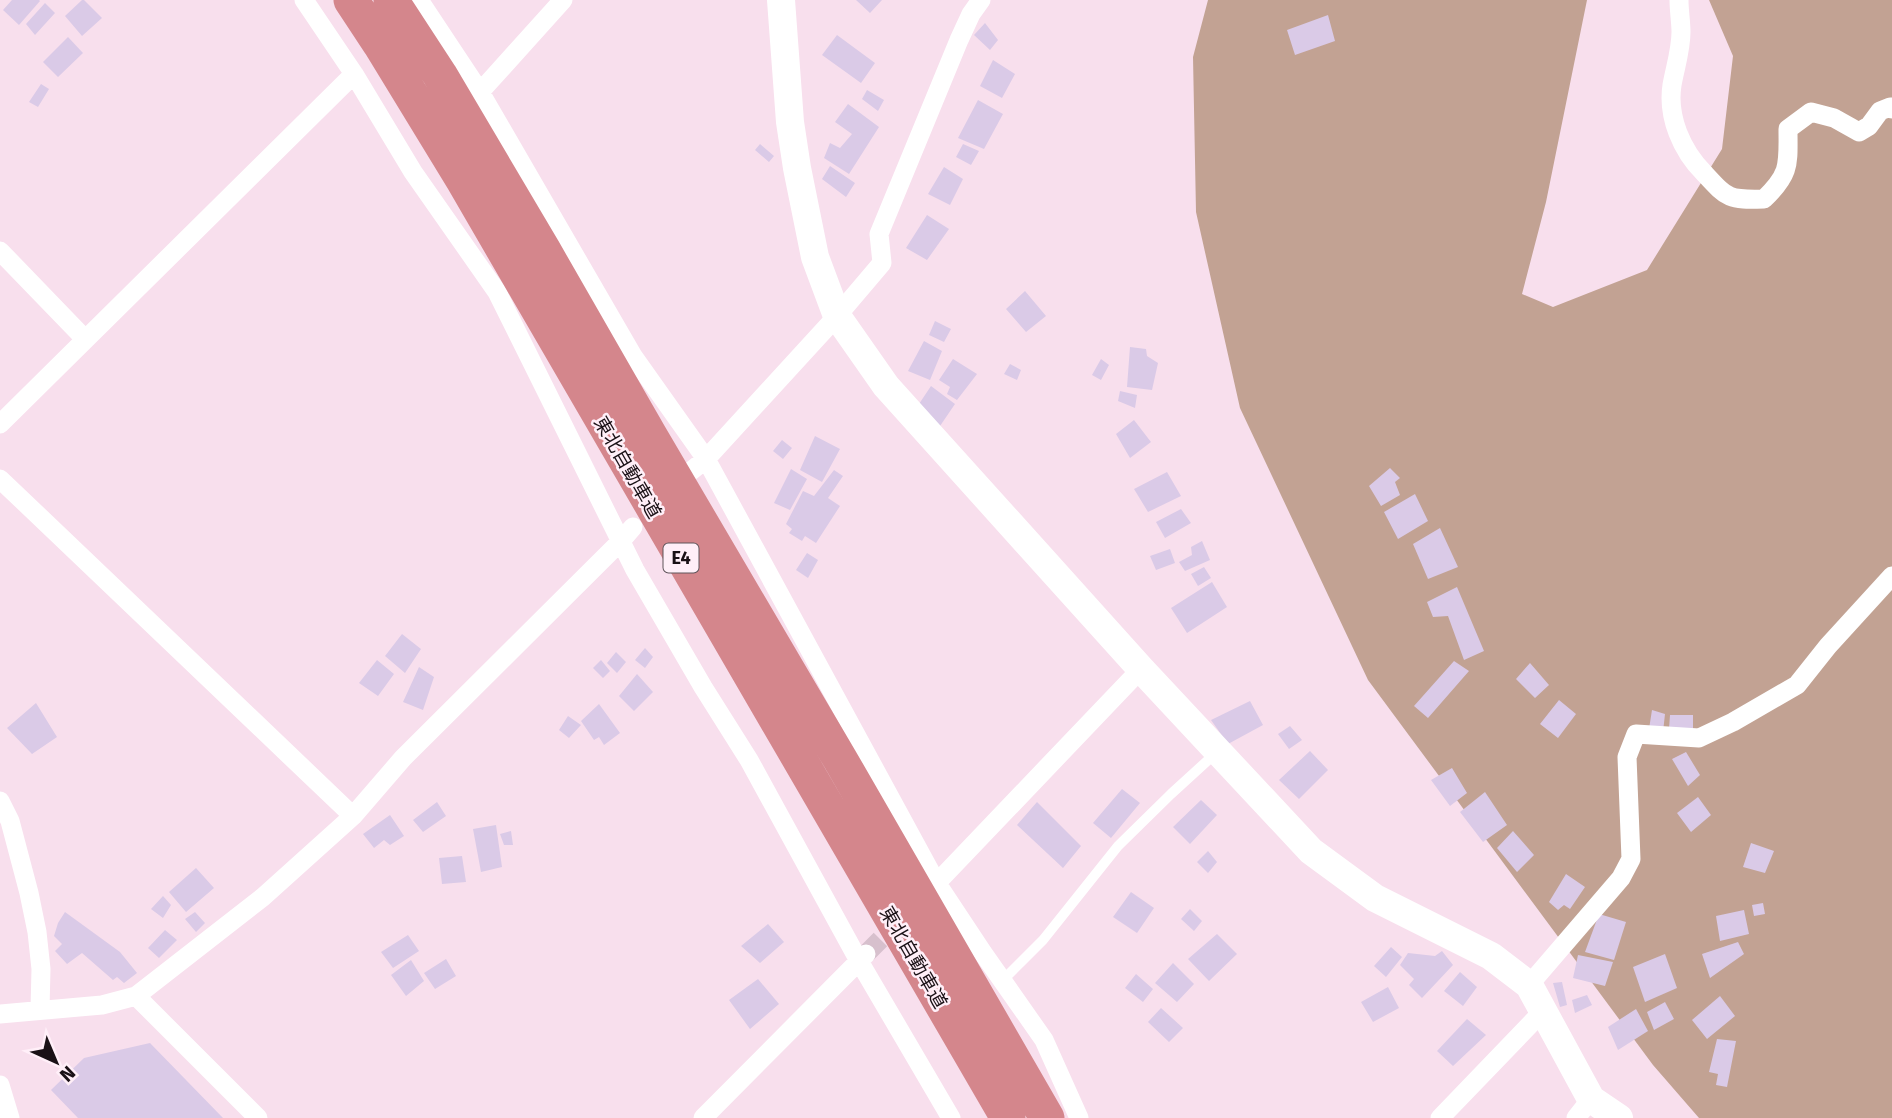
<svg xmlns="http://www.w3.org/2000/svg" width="1892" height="1118" viewBox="0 0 1892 1118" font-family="'Fira Sans','Noto Sans JP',sans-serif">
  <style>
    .forest { fill: #c2a293 }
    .building { fill: #dacae7 }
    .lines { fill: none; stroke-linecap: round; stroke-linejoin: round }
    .street-tunnel { stroke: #d7c0cd; stroke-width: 19; stroke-dasharray: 19 10; stroke-linecap: butt }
    .lane { stroke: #fff; stroke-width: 10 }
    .street { stroke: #fff; stroke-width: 19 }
    .secondary { stroke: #fff; stroke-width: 28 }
    .highway { stroke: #d4868c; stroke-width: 35 }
    .labels { text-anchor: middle; stroke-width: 5; stroke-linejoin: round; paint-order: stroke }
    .shield { fill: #ffeff8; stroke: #5f545a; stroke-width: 2 }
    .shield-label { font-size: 18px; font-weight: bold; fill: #1a1116 }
    .street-label { font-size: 19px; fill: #1a1116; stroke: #ffeff8 }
  </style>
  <rect width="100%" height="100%" fill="#f8dfed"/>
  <!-- forest -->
  <path class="forest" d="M1208,0H1587L1546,202L1522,294L1553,307L1647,270L1722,149L1733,56L1709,0H1892V1118H1699L1653,1065L1368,680L1240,408L1196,212L1193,57Z"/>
  <!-- building -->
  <path class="building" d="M12,0H39L40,1L19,25L3,10Z
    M82,0H84L102,18L82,36L65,16Z
    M856,0H882L870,13Z
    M45,3L55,13L35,35L26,24Z
    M1328,15L1335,41L1295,55L1287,30Z
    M985,23L998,40L990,50L974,35Z
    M837,35L875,63L861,83L822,55Z
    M68,37L83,53L58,77L43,62Z
    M993,60L1015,74L1002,98L980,86Z
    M41,84L49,89L38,107L29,102Z
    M867,90L884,100L878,111L862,99Z
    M978,100L1003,114L984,149L958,138Z
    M848,104L879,127L849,174L824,158L830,143L840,148L852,134L835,122Z
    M760,144L774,156L769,162L755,150Z
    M963,144L979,151L971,165L956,157Z
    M830,166L855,183L846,197L822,179Z
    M944,167L963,179L950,205L928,194Z
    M927,215L949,229L927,260L906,248Z
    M1025,291L1046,316L1026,332L1006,309Z
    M935,321L951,329L944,342L929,335Z
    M924,341L942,351L930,380L908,371Z
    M1130,347L1146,349L1147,356L1158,363L1152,390L1127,387Z
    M953,359L977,374L957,400L947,394L950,387L939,380Z
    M1101,359L1109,365L1101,380L1092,375Z
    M1010,364L1021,370L1017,380L1004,374Z
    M931,386L955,404L940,426L919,404Z
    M1120,391L1137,395L1135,408L1118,401Z
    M1134,420L1151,442L1130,458L1116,434Z
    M815,436L840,449L822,482L800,470Z
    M782,440L792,448L783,459L773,451Z
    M1390,468L1400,478L1395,482L1400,495L1381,506L1369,486Z
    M791,469L807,479L790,510L774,503Z
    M834,470L843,476L828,498L840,506L816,543L805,536L802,541L789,533L792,529L786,524L803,491L814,496Z
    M1167,472L1181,496L1148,512L1134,489Z
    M1415,494L1428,521L1398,539L1384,512Z
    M1181,509L1191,523L1165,538L1156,522Z
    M1440,528L1458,567L1428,579L1413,544Z
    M1202,541L1210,560L1185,571L1179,562L1192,555L1191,547Z
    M1170,549L1175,563L1156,570L1150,556Z
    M807,553L818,560L808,578L796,570Z
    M1204,567L1211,578L1198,586L1191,574Z
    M1212,582L1227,607L1187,633L1171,608Z
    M1457,587L1484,651L1464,660L1448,616L1433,617L1427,602Z
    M402,634L421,649L405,673L385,656Z
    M645,648L653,657L645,668L635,660Z
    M616,652L626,662L617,673L607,663Z
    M377,660L394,674L378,696L359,683Z
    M601,660L610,671L603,678L593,668Z
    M1454,661L1469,671L1428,718L1414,706Z
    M1530,663L1549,685L1535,698L1516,679Z
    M419,667L434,677L423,710L403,702Z
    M637,674L653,692L634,711L619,696Z
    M1559,700L1576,714L1558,738L1540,724Z
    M1250,701L1263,725L1228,744L1211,720Z
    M36,703L57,737L32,754L7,728Z
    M599,704L620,733L604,745L599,737L594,740L581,721Z
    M1652,710L1665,714L1663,732L1649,729Z
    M1670,715H1693V732L1669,729Z
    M568,716L581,725L569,738L559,730Z
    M1290,726L1302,740L1289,749L1278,734Z
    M1310,751L1328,770L1299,799L1279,780Z
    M1686,752L1700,775L1688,786L1672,759Z
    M1452,768L1467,793L1450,806L1431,780Z
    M1122,789L1140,803L1111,838L1093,823Z
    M1485,792L1507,825L1483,842L1460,812Z
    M1698,797L1711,815L1691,832L1677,813Z
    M1201,800L1217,815L1190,844L1173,827Z
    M437,802L446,816L423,832L413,820Z
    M1037,802L1081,846L1063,868L1017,825Z
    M390,815L404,836L390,845L384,840L374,848L363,834Z
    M496,825L502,867L481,872L473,829Z
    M511,831L513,845H504L500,834Z
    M1513,831L1534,855L1517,872L1497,848Z
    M1751,843L1774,851L1765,873L1743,867Z
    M1208,851L1217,862L1208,873L1197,862Z
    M462,856L466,882L442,884L439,858Z
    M196,868L214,888L186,912L169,892Z
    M1566,874L1585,887L1570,909L1564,905L1558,910L1549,902Z
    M1131,892L1154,908L1137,933L1113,917Z
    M163,896L171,905L163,918L151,909Z
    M1763,903L1765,914L1754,916L1752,905Z
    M1190,909L1202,921L1194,931L1181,919Z
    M1744,910L1749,934L1720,941L1716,916Z
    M65,912L120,952L137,973L124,983L117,977L113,980L82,953L67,964L55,951L62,944L54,936L58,923Z
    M195,912L205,923L196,932L185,919Z
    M1599,914L1626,922L1614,960L1585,952Z
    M768,924L784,942L760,963L741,946Z
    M165,930L177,940L159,958L148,948Z
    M1217,934L1237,954L1209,981L1188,959Z
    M408,935L419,951L393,968L381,952Z
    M1738,942L1744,954L1710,978L1702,954Z
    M1391,947L1402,957L1386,977L1374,966Z
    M1442,951L1453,965L1422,998L1409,985L1414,979L1400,965L1408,953L1435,956Z
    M1665,954L1677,988L1645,1002L1633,967Z
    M1578,955L1613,962L1605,986L1573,978Z
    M446,959L456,976L435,989L424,973Z
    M411,960L424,981L406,996L391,975Z
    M1173,963L1194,984L1177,1002L1155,983Z
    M1460,972L1477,987L1463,1006L1444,991Z
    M1136,974L1153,989L1143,1002L1125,988Z
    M758,979L779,1004L750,1029L729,1000Z
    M1562,982L1567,1005L1560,1007L1553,983Z
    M1388,987L1399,1008L1373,1022L1361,1002Z
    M1587,995L1592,1005L1575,1013L1572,1000Z
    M1720,996L1735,1016L1707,1039L1692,1020Z
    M1665,1002L1674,1019L1654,1030L1647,1012Z
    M1161,1008L1183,1028L1169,1042L1148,1022Z
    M1636,1009L1648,1031L1618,1050L1608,1027Z
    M1467,1019L1486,1035L1453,1066L1437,1051Z
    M1717,1039L1736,1041L1727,1087L1716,1085L1718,1074L1709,1072Z
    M150,1043L223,1118H78L51,1090L84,1058Z"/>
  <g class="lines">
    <!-- street-tunnel -->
    <path class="street-tunnel" d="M867,953L901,919"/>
    <!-- lane -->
    <path class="lane" d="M1002,981L1043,940L1118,846L1171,794L1217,752"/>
    <!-- street -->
    <path class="street" d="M304,0L354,74L413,172L497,292L635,570L703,687L749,760L859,961L951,1118
      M419,0L480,92L633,356L706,459L936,882L983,953L1044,1040L1079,1118
      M1679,0C1679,11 1681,22 1681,32C1681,50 1675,68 1672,85C1667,117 1682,151 1704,173C1728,199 1728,200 1764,199C1791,173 1788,164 1788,129L1811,112L1834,118L1859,132L1869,126L1880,111L1890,107L1892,109
      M480,92L563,0
      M0,251L85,339
      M0,424L354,74
      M691,471L706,459L837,316L882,263L879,234L959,40L971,14L981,0
      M0,479L353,816
      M0,801L10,821L29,893L37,932L41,969L40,1009
      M929,891L1141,669
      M1529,985L1621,878L1631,859L1627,757L1636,734L1699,738L1733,722L1797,685L1828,646L1892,576
      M136,996L258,1118
      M0,1014L102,1005L136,996L263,897L353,816L403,758L621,541L633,527
      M0,1085L10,1118
      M703,1118L866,954
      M1440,1118L1544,1010
      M1576,1118L1591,1099"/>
    <!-- secondary -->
    <path class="secondary" d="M781,0L790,122L797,168L815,257L837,316L886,386L1141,669L1311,851L1375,898L1491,956L1529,985L1591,1099L1619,1118"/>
    <!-- highway -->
    <path class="highway" d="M351,0L380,44L463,180L1008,1118
      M391,0L440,75L544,251L649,434L840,759L1047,1118"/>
  </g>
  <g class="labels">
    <!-- shield labels -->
    <rect class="shield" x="663.5" y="543.5" width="35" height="29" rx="5"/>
    <g class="shield-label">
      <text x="681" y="564">E4</text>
    </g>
    <!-- street labels -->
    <g class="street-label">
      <text transform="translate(628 467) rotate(60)" y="7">東北自動車道</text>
      <text transform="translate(914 957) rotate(60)" y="7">東北自動車道</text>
    </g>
  </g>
  <!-- north arrow -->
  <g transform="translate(56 1062) rotate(136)" stroke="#ffeff8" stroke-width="5" paint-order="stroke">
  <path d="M0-5L12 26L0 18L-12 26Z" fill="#1a1116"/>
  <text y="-10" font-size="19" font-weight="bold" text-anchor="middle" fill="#1a1116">N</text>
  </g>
</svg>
